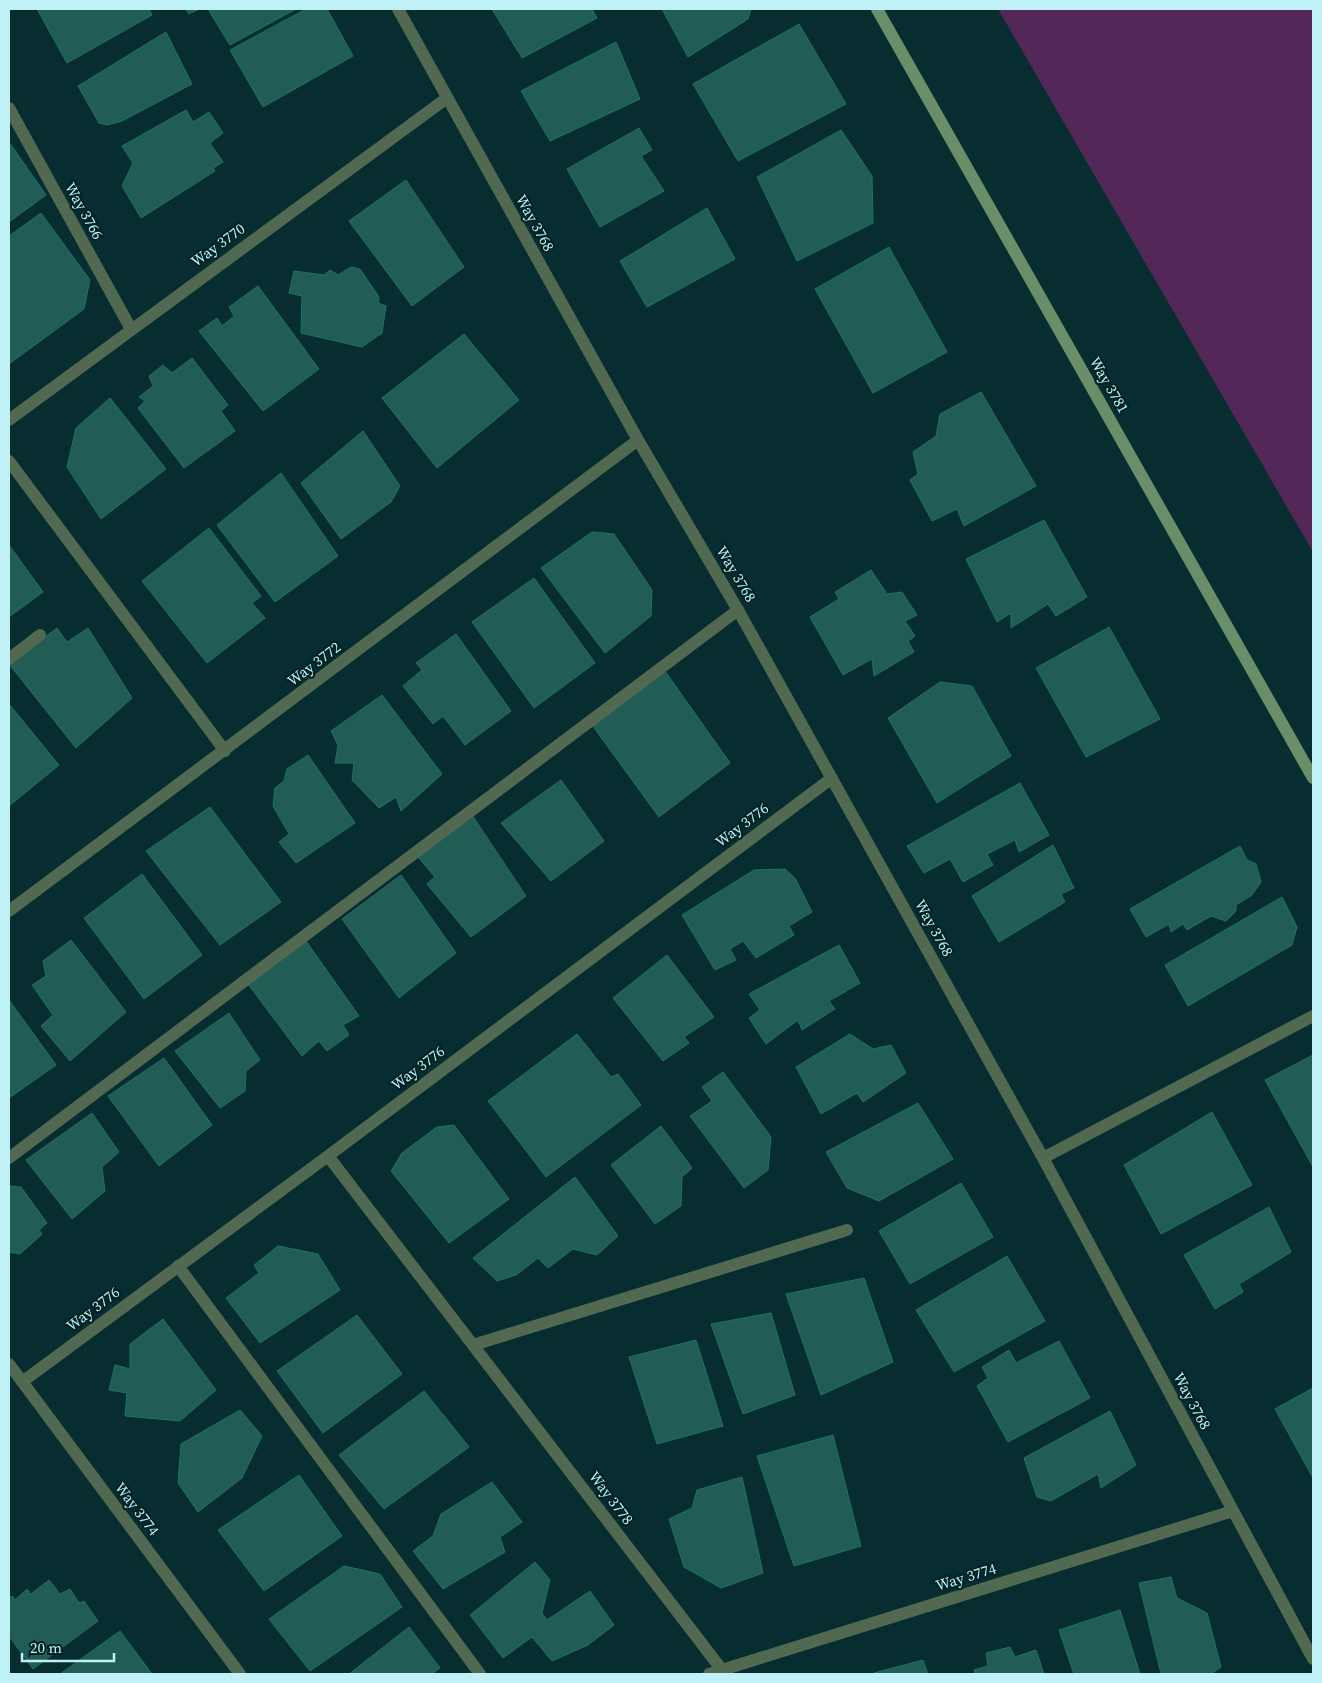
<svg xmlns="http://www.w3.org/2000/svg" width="1322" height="1683" viewBox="0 0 1322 1683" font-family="'Source Serif 4',serif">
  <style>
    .green { fill: #542759 }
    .building { fill: #215c55; stroke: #1a756a }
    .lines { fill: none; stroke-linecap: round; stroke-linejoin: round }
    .lane { stroke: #526951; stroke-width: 12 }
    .street { stroke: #526951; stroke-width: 12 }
    .secondary { stroke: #6a8e68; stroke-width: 12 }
    .labels { text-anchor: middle; stroke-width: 4.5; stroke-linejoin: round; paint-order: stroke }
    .street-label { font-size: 15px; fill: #bff1f6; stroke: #002326 }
  </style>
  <rect width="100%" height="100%" fill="#072d30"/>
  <!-- green -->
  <path class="green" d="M998,9H1313V552Z"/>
  <!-- building -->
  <path class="building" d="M37,9H149L152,15L67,63Z
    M186,9H199L189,14Z
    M213,9H296L230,45L209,11Z
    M306,9H327L353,56L263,107L230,50Z
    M492,9H592L597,18L522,58Z
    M662,9H751L748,19L688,57Z
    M799,24L846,104L738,161L693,84Z
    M166,32L192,84L122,121L107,125L99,123L78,86Z
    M616,42L640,99L550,141L521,91Z
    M186,110L193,122L209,112L223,133L210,143L223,162L213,168L215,171L141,218L122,186L133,163L122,146Z
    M639,128L652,150L641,156L664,191L600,227L567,169Z
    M841,130L872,176L873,223L797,261L757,177Z
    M9,142L46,195L9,222Z
    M406,180L464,267L412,306L349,221Z
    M707,208L735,259L647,307L620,261Z
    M41,213L90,280L84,309L9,364V236Z
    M889,247L947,352L873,393L815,289Z
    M351,267L360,269L379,297L378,303L386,306L382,333L362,347L301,333L302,296L289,293L294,271L324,275L330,270L338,275Z
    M258,286L319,369L263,411L199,331L217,318L222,326L234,316L229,307Z
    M464,334L519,400L437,468L382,398Z
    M192,358L228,405L221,411L235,431L184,468L138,408L145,401L139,397L153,386L149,376L163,365L172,373Z
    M981,392L1036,486L964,526L957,509L932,521L910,480L918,474L913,452L936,436L940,414Z
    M110,398L166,469L101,519L67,467L76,428Z
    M363,431L400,486L391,502L341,539L301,483Z
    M281,473L338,556L275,602L217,525Z
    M1044,520L1087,597L1056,616L1048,604L1011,628V613L997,622L966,559Z
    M209,528L261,596L252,603L265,618L207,663L142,581Z
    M592,532L614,534L652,590L651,616L605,653L541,568Z
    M9,545L43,592L9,617Z
    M871,570L887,594L902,592L917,615L905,621L915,636L908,641L914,652L874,676L872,659L843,675L810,617L839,599L835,592Z
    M534,578L595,663L534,708L472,622Z
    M1109,627L1160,719L1086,757L1036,668Z
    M57,628L67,642L88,628L132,698L76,748L9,664Z
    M456,634L511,711L465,745L443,716L433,724L403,686L422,670L416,663Z
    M665,671L730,763L659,817L592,725Z
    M940,682L972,686L1011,756L937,803L888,718Z
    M382,695L442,774L401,811L396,797L379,808L352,780L354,763H335L338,745L331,731Z
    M9,704L59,765L9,806Z
    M308,755L355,823L296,863L279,842L289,834L273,806L275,788L284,781L287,769Z
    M561,780L604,841L551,881L501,823Z
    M1020,783L1049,835L1019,852L1015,840L987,854L993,865L963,882L950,859L924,873L907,846Z
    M210,807L281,902L220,945L146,851Z
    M472,815L526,896L471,937L427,884L435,877L418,857Z
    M1053,845L1074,888L1061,894L1065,902L999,942L972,896Z
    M1240,846L1247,860L1256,864L1261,882L1252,895L1236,905V911L1226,921L1211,916L1187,930L1183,924L1171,932L1169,924L1146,937L1130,909Z
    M785,869L795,878L812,912L789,926L794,935L756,958L743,941L730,949L736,960L715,970L682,915L754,870Z
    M142,874L202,955L144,999L84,918Z
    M401,875L456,953L399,998L342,919Z
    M1282,897L1297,927L1292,945L1188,1006L1165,965Z
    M71,940L126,1012L70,1061L41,1026L53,1015L32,985L46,976L43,961Z
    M306,941L359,1016L343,1025L349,1035L327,1051L319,1041L302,1056L248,984Z
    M839,945L860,983L829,1001L835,1009L802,1030L798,1020L766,1044L749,1018L760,1010L749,994Z
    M667,955L714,1017L684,1037L689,1043L663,1061L613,998Z
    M9,1000L56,1065L9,1098Z
    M229,1013L260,1060L246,1071L245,1091L220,1108L175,1051Z
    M577,1034L611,1077L618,1074L641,1105L546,1177L488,1101Z
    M850,1034L873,1049L891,1045L906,1073L863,1102L857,1093L821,1114L796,1067Z
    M1313,1055V1167L1265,1080Z
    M164,1058L212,1125L159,1166L108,1096Z
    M723,1072L771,1137L768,1170L744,1188L690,1116L712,1101L702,1087Z
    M918,1103L953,1159L879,1201L847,1188L826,1152Z
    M1212,1112L1252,1185L1161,1234L1124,1165Z
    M92,1113L119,1152L102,1167L105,1191L72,1219L26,1160Z
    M454,1125L509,1199L449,1243L391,1171L402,1153L437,1127Z
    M661,1126L692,1168L682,1177L681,1206L655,1224L611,1165Z
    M575,1177L618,1236L597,1255L573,1249L548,1268L538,1258L516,1275L497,1281L473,1258Z
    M961,1183L993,1237L910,1284L879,1231Z
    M9,1186L21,1187L47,1223L39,1230L42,1234L20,1254L9,1252Z
    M1269,1207L1291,1252L1239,1284L1243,1292L1215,1309L1184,1255Z
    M278,1246L318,1254L340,1290L260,1343L226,1298L259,1273L254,1265Z
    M1007,1256L1045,1321L954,1372L916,1310Z
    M864,1278L893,1362L821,1395L786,1294Z
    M771,1313L795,1395L743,1414L711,1324Z
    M357,1315L402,1374L323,1433L277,1371Z
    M163,1319L216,1390L180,1421L125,1416L127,1393L109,1390L115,1365L130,1369V1344Z
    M696,1340L723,1426L657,1444L629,1357Z
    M1059,1341L1090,1398L1008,1442L977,1386L988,1378L982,1367L1009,1350L1016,1363Z
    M1313,1388V1478L1275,1409Z
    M424,1391L469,1447L384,1509L339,1455Z
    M240,1410L262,1436L242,1478L198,1512L178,1483L181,1444Z
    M1110,1411L1136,1465L1101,1488L1098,1474L1051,1501L1037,1497L1024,1458Z
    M833,1435L861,1546L794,1566L757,1456Z
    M299,1475L342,1536L264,1591L218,1530Z
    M742,1477L763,1573L721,1588L684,1567L669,1519L692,1508L697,1490Z
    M492,1482L522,1522L500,1537L505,1552L443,1589L413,1551L433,1536L441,1514Z
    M535,1562L550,1580L542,1613L547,1620L590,1591L614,1625L588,1645L552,1661L532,1637L503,1658L470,1615Z
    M344,1566L380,1574L402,1607L310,1671L269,1619Z
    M1171,1577L1177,1598L1207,1613L1221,1667L1211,1674H1161L1139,1583Z
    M49,1580L60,1594L70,1589L79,1603L84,1601L98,1621L33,1669L9,1636V1598L12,1596L15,1600L27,1589L31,1594Z
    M1120,1610L1140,1674H1074L1059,1630Z
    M409,1627L440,1668L432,1674H349Z
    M120,1631L152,1674H60Z
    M1010,1647L1015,1657L1036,1650L1044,1674H975L974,1670L988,1666L986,1653Z
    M923,1660L928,1674H874V1673Z"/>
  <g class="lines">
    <!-- lane -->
    <path class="lane" d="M9,1158L738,610
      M178,1266L480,1674"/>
    <!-- street -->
    <path class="street" d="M398,9L638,440L738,610L1043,1158L1313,1659
      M9,108L131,329
      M9,420L447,98
      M9,461L225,751
      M9,659L40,635
      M9,911L638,440
      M328,1156L722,1670
      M1043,1158L1313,1016
      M473,1345L847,1230
      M9,1364L240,1674
      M22,1382L328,1156L832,778
      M709,1674L1233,1511"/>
    <!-- secondary -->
    <path class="secondary" d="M877,9L1313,778"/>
  </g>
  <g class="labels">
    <!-- street labels -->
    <g class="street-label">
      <text transform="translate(84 211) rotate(61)" y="5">Way 3766</text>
      <text transform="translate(535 223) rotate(61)" y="5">Way 3768</text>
      <text transform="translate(218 245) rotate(-36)" y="5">Way 3770</text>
      <text transform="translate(1109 385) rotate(60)" y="5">Way 3781</text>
      <text transform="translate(736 574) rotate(59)" y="5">Way 3768</text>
      <text transform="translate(314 664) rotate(-37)" y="5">Way 3772</text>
      <text transform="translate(742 825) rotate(-37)" y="5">Way 3776</text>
      <text transform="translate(934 928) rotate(61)" y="5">Way 3768</text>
      <text transform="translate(418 1068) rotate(-37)" y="5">Way 3776</text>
      <text transform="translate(93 1309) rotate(-37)" y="5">Way 3776</text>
      <text transform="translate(1192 1401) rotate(62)" y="5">Way 3768</text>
      <text transform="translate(611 1498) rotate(53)" y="5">Way 3778</text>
      <text transform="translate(137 1509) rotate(53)" y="5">Way 3774</text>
      <text transform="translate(966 1577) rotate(-17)" y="5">Way 3774</text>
    </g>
  </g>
  <!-- border -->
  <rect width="1322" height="1683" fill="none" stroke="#bff1f6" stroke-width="20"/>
  <!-- scale -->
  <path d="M22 1653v8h92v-8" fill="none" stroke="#bff1f6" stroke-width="2.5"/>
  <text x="30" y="1653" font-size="15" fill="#bff1f6" stroke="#002326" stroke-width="4" paint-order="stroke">20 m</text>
</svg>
